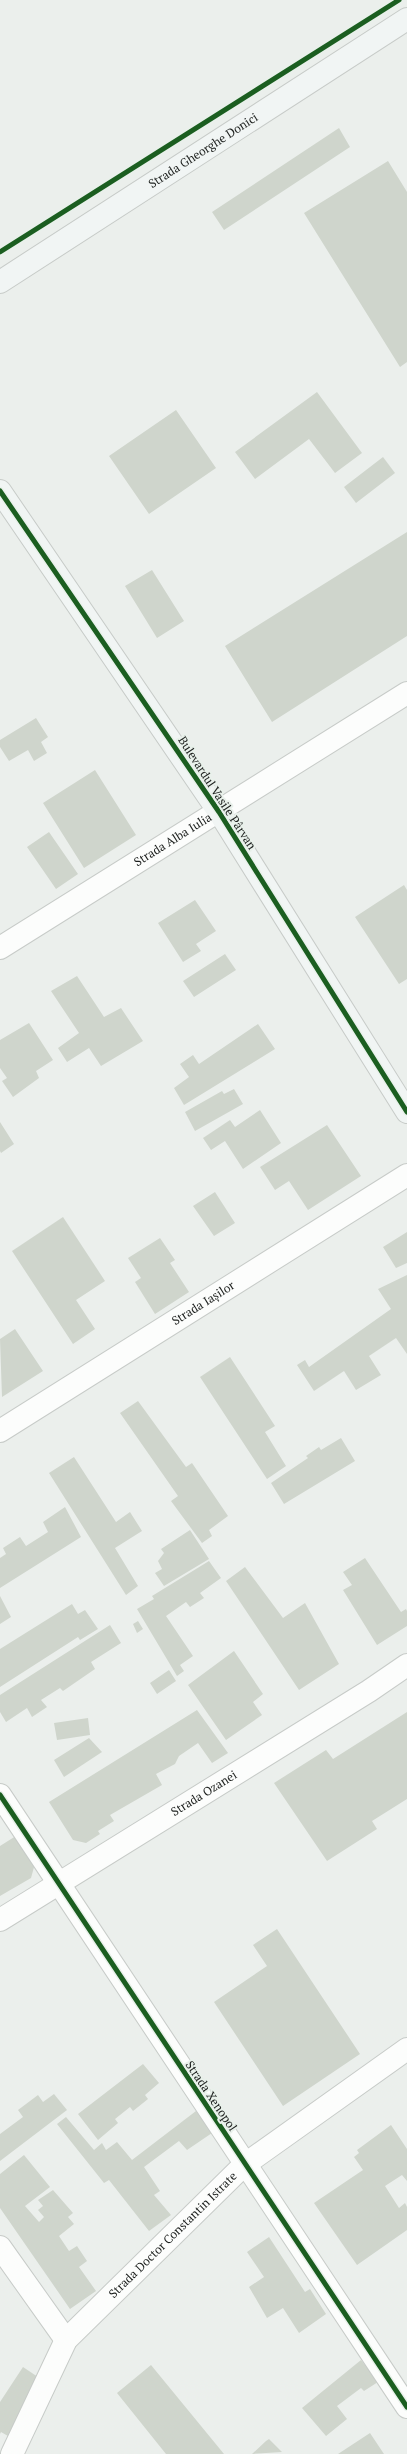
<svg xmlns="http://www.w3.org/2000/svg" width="407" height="2454" viewBox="0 0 407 2454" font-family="'PT Serif',serif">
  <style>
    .building { fill: #cfd5cc }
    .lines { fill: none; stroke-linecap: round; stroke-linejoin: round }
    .street-casing { stroke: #c7cbc8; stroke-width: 24 }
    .secondary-casing { stroke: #c7cbc8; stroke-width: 24 }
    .street { stroke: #fcfdfc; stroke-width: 22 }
    .secondary { stroke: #f1f5f4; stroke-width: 22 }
    .cycleway-casing { stroke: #e9f1eb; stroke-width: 8 }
    .cycleway { stroke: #1b5e20; stroke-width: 5 }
    .labels { text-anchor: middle; stroke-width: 4; stroke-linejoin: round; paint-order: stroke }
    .street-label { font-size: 12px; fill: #1c1f1d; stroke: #e9f1eb }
  </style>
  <rect width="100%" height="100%" fill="#ebefec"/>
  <!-- building -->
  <path class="building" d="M339,128L350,147L224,230L212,212Z
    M388,161L407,192V362L400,367L304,213Z
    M317,392L362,453L335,473L309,439L255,479L235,452Z
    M176,410L216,468L149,514L109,456Z
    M383,457L395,473L356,503L344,487Z
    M407,532V636L272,722L225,646Z
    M152,570L184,621L157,638L125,586Z
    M36,718L48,737L41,742L47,753L34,761L28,750L9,761L0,747V740Z
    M95,770L136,835L84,868L43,803Z
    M49,832L78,874L56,889L27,847Z
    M404,885L407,890V979L399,984L355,917Z
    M195,900L216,931L196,944L201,951L183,962L158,923Z
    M225,954L236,970L194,997L183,981Z
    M77,976L104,1017L121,1008L143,1041L101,1066L89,1048L67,1062L58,1048L79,1033L51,991Z
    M29,1023L53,1060L36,1071L39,1078L13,1097L2,1081L7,1078L0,1068V1040Z
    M258,1024L275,1049L184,1105L174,1088L189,1077L180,1064L193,1055L199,1064Z
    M234,1089L243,1104L195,1131L185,1112L222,1091L224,1094Z
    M260,1110L281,1143L243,1169L225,1141L211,1150L203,1138L230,1120L235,1127Z
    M0,1122L14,1144L1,1153L0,1151Z
    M327,1125L361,1176L308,1210L289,1181L275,1190L260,1167Z
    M215,1192L235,1223L214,1236L193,1206Z
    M63,1217L105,1281L76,1300L95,1329L73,1344L12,1251Z
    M407,1232V1263L396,1268L383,1247Z
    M160,1238L175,1260L170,1263L189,1292L155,1314L135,1282L141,1278L128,1258Z
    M407,1275V1354L396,1338L369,1356L381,1375L356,1390L344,1371L314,1391L297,1365L305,1360L309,1367L391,1309L378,1289Z
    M15,1329L43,1371L2,1397L0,1339Z
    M230,1357L275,1426L265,1432L286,1466L267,1479L200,1377Z
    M138,1401L186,1467L192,1463L228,1516L209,1530L212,1536L202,1543L171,1501L178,1496L120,1413Z
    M341,1438L355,1461L284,1504L271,1483L308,1458L306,1456L319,1447L321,1450Z
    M74,1457L116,1522L130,1512L142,1531L115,1548L138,1586L126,1595L49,1473Z
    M65,1507L81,1537L0,1588V1558L6,1554L3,1548L20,1537L26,1546L48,1532L43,1522Z
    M190,1530L209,1559L164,1586L155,1573L162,1569L158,1561L164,1553L161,1549Z
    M365,1558L401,1612L406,1609L407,1611V1626L377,1645L343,1590L352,1585L343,1572Z
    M209,1561L221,1578L200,1593L204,1598L190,1607L186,1602L166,1616L193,1656L180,1665L184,1671L177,1676L137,1609L154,1599L152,1596Z
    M245,1567L283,1618L305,1603L339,1664L299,1690L226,1581Z
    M0,1596L11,1617L0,1624Z
    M72,1604L78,1614L85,1610L98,1629L80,1640L78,1637L0,1687V1649Z
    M138,1621L143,1629L137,1633L133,1624Z
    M110,1625L121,1643L91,1662L95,1669L63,1691L60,1688L41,1700L47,1707L32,1717L27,1708L6,1722L0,1712V1695Z
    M234,1651L263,1694L253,1702L262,1715L226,1740L188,1685Z
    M169,1670L176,1681L157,1694L150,1683Z
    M197,1710L228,1753L212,1763L198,1743L179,1756L175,1764L156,1774L162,1785L110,1815L114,1821L98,1831L100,1834L86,1843L73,1840L49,1802Z
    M407,1712V1799L372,1821L377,1829L327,1861L274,1783L326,1750L333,1759Z
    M88,1718L90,1735L57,1740L54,1723Z
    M89,1738L102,1752L64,1777L54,1760Z
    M19,1834L36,1860L31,1878L0,1896V1846Z
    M277,1929L360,2054L283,2106L214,2002L267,1966L253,1945Z
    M143,2064L159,2083L145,2095L148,2099L133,2111L130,2107L115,2119L118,2123L98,2140L78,2114Z
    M54,2094L67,2110L0,2161V2134L23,2117L18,2110L38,2095L43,2102Z
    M196,2111L212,2133L187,2150L179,2141L144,2167L160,2191L154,2195L171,2215L149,2231L109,2180L104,2183L57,2124L66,2117L94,2150L102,2143L106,2150L117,2142L132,2160Z
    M391,2125L407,2149V2181L402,2175L385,2186L399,2208L405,2203L407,2207V2230L357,2265L314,2203L363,2170L354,2157L359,2153L357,2150Z
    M24,2155L50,2187L25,2206L39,2222L44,2217L38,2210L43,2206L38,2200L53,2190L73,2213L68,2217L74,2224L59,2236L69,2251L77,2246L87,2261L79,2267L96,2291L70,2309L0,2208V2174Z
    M269,2237L305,2292L310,2289L326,2314L299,2333L283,2308L267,2318L249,2287L264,2277L247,2252Z
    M361,2360L378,2382L364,2391L361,2388L337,2406L347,2419L326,2436L302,2408Z
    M151,2365L224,2454H166L117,2393Z
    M23,2367L44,2381L8,2436L1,2432L0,2434V2402Z
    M370,2433L384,2454H338Z
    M269,2439L282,2452L252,2454L266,2441Z"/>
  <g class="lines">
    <defs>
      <g id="street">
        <path id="s1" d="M0,948L407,693"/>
        <path id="s2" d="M0,1431L407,1175"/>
        <path d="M0,1795L407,2407"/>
        <path id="s3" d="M0,1920L369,1691L407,1665"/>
        <path d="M0,2247L66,2340"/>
        <path id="s4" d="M12,2454L66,2340L244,2165L407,2049"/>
      </g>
      <g id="secondary">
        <path id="s5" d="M0,282L407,19"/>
        <path d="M0,491L219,812L407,1112"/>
      </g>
    </defs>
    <!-- street casing -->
    <use href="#street" class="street-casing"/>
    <!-- secondary casing -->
    <use href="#secondary" class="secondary-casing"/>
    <!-- street -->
    <use href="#street" class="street"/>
    <!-- secondary -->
    <use href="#secondary" class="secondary"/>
    <defs>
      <path id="cycleway" d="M0,252L399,0
        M0,491L219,812L407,1112
        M0,1795L407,2407"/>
    </defs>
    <!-- cycleway casing -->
    <use href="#cycleway" class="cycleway-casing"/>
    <!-- cycleway -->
    <use href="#cycleway" class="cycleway"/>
  </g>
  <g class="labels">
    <!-- street labels -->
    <g class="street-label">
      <text dy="4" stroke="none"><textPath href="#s5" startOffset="242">Strada Gheorghe Donici</textPath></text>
      <text transform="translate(217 793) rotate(57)" y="4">Bulevardul Vasile Pârvan</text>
      <text dy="4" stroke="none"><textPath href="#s1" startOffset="204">Strada Alba Iulia</textPath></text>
      <text dy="4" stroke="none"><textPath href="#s2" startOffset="240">Strada Iașilor</textPath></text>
      <text dy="4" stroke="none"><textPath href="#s3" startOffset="240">Strada Ozanei</textPath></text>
      <text transform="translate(211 2096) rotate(56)" y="4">Strada Xenopol</text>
      <text dy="4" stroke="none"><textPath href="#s4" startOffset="276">Strada Doctor Constantin Istrate</textPath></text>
    </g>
  </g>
</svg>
